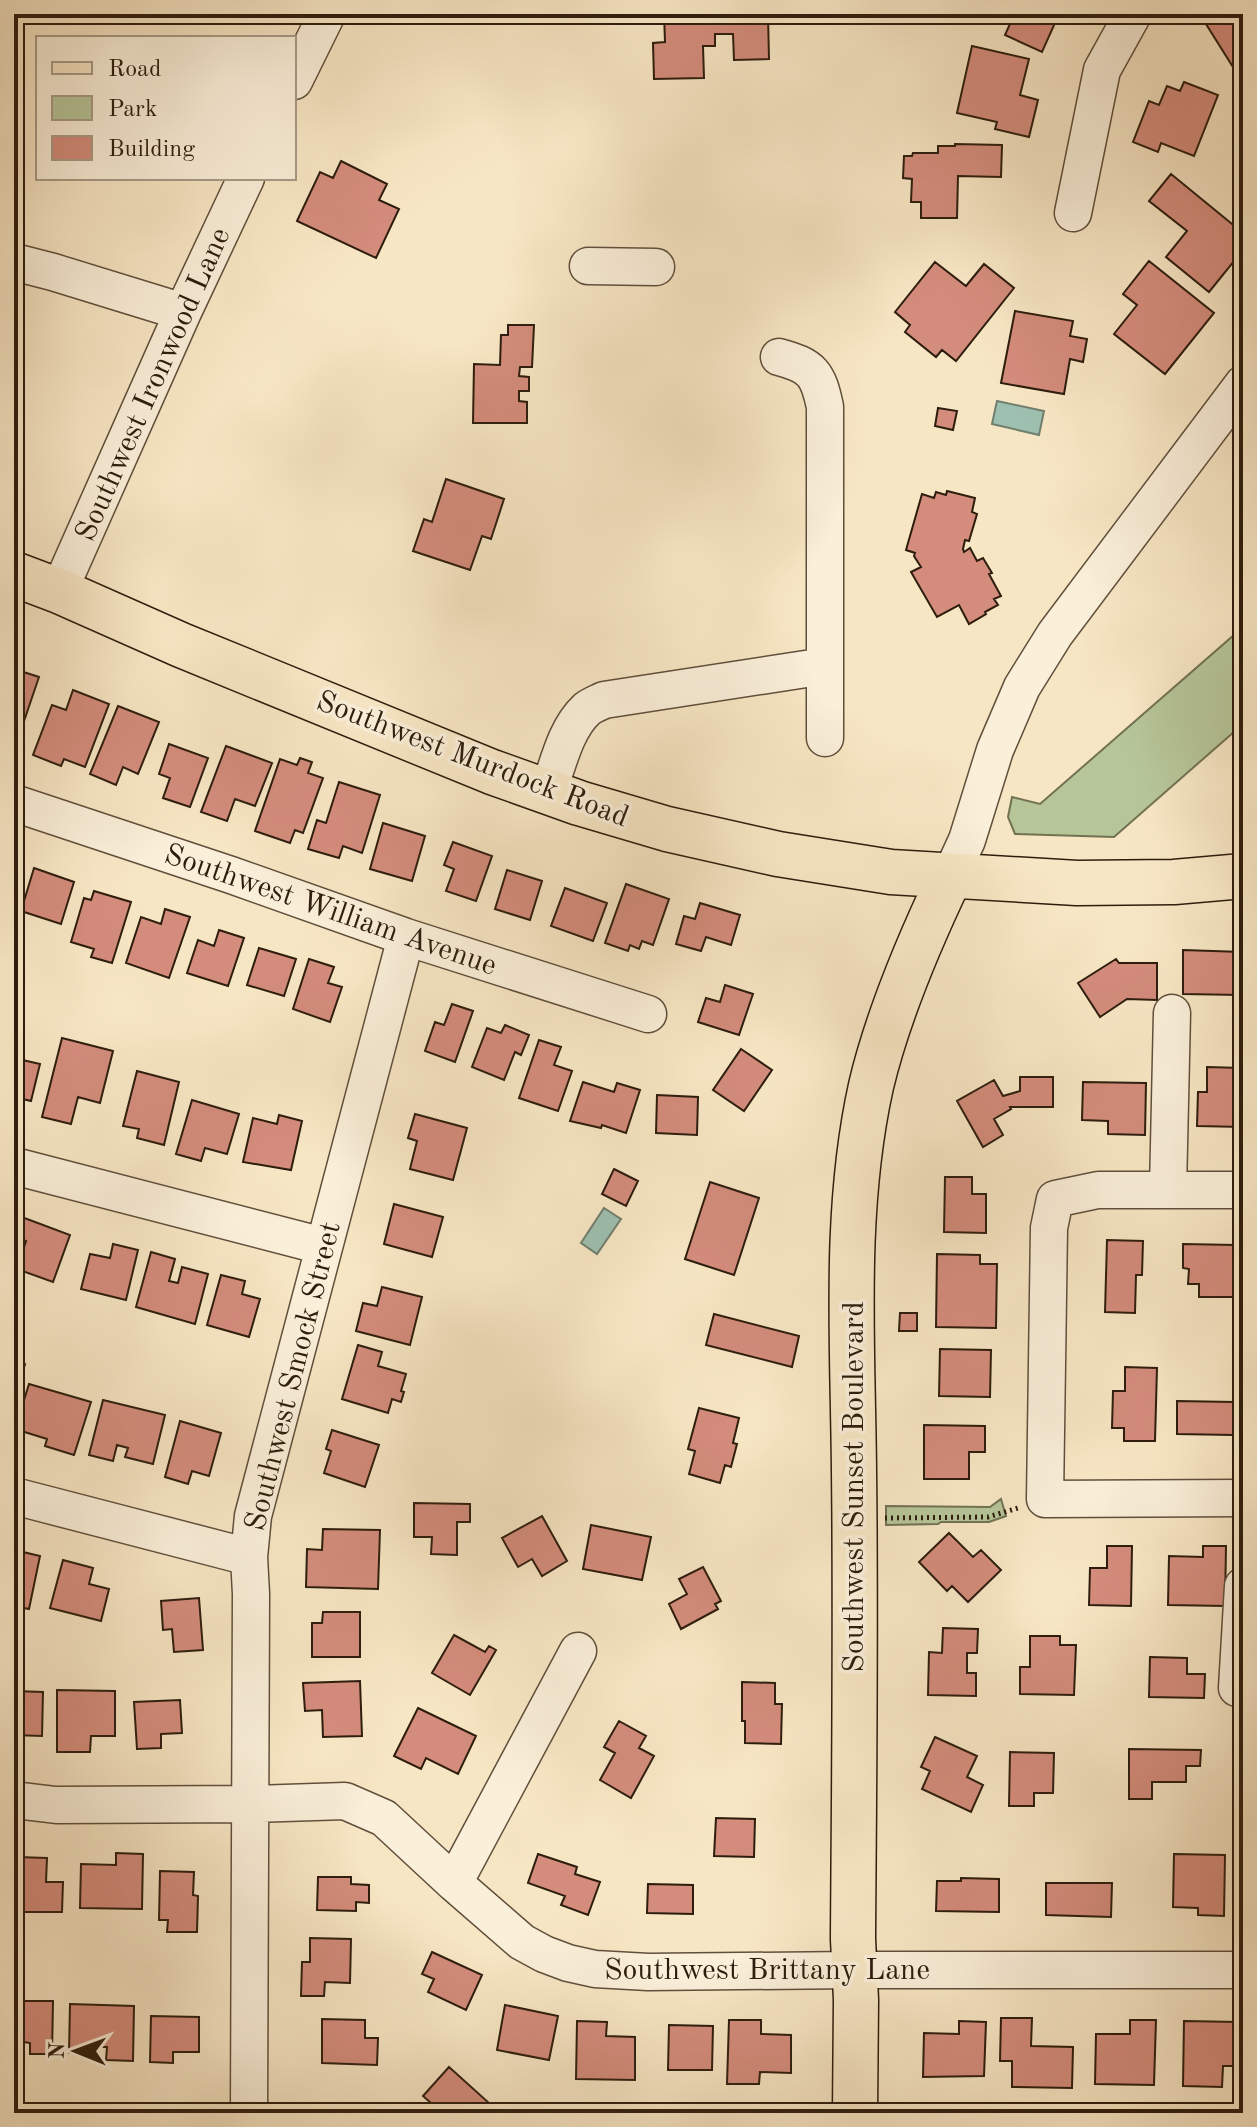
<svg xmlns="http://www.w3.org/2000/svg" width="1257" height="2127" viewBox="0 0 1257 2127" font-family="'Old Standard TT',serif">
  <style>
    .green { fill: #b6c699; stroke: #727253; stroke-width: 2 }
    .water { fill: #9ec0b0; stroke: #717f6f; stroke-width: 2 }
    .building { fill: #d48c7c; stroke: #2d1d0d; stroke-width: 2 }
    .lines { fill: none; stroke-linecap: round; stroke-linejoin: round }
    .minor-casing { stroke: #604f3b; stroke-width: 39 }
    .major-casing { stroke: #2d1d0d; stroke-width: 47 }
    .path { stroke: #2d1d0d; stroke-width: 5; stroke-dasharray: 2 4; stroke-linecap: butt }
    .minor { stroke: #faefd9; stroke-width: 36 }
    .major { stroke: #f7e6c4; stroke-width: 44 }
    .labels { text-anchor: middle; stroke-width: 7; stroke-linejoin: round; paint-order: stroke }
    .street-label { font-size: 30px; fill: #2d1d0d; stroke: #faefd9 }
  </style>
  <rect width="100%" height="100%" fill="#f7e6c4"/>
  <filter id="stains"><feTurbulence type="fractalNoise" baseFrequency=".0025" numOctaves="4"/><feColorMatrix values="0 0 0 0 .2 0 0 0 0 .09 0 0 0 0 .02 0 0 0 .5 -.17"/></filter>
  <radialGradient id="worn" r=".72"><stop offset=".6" stop-color="#630" stop-opacity="0"/><stop offset="1" stop-color="#630" stop-opacity=".3"/></radialGradient>
  <!-- green -->
  <path class="green" d="M1242,628L1243,724L1114,837L1015,834L1008,817L1012,797L1040,804Z
    M1001,1499L1006,1516L989,1522H941L938,1524L886,1525V1506L990,1507Z"/>
  <!-- water -->
  <path class="water" d="M997,401L1044,411L1039,435L992,424Z
    M604,1208L621,1219L597,1254L581,1243Z"/>
  <!-- building -->
  <path class="building" d="M664,14H768L769,59L734,60L733,34H715V46H703L704,78L654,79L653,43L665,42Z
    M1013,14H1059L1042,52L1005,35L1014,15Z
    M1223,14H1236L1243,26V83L1206,24Z
    M972,46L1029,59L1020,95L1038,100L1029,137L995,129L997,122L957,113Z
    M1184,82L1218,95L1194,156L1161,143L1158,152L1133,142L1149,101L1159,105L1167,86L1180,91Z
    M955,144L1002,145L1001,177L958,176L957,218H921V202H911L912,179L903,178L904,156H912L913,153H938V146H955Z
    M341,161L387,184L379,200L399,209L376,258L297,221L320,172L333,178Z
    M1171,174L1243,233V250L1209,292L1166,257L1187,231L1149,201Z
    M1149,261L1214,313L1165,374L1114,334L1137,305L1123,294Z
    M935,262L966,286L984,264L1014,288L956,361L942,350L936,357L905,332L910,325L895,312Z
    M1015,311L1073,321L1070,336L1087,339L1083,362L1070,359L1064,394L1001,383Z
    M508,325H534L532,367H520L519,376L529,377V391H519V401L527,402V423H473L474,364L500,365L501,335H508Z
    M938,408L957,411L953,430L935,426Z
    M446,479L504,499L491,539L482,536L470,570L413,551L424,519L432,522Z
    M947,491L975,498L972,512L977,514L969,541L965,540L963,549L964,552L970,548L977,561L983,558L992,573L989,574L1001,596L994,599L998,605L985,612L986,614L969,624L959,605L937,617L911,572L921,567L914,556L915,553L906,550L922,494L934,498L936,492L946,495Z
    M14,669L39,677L22,727L14,724Z
    M73,690L109,704L85,767L64,759L61,766L33,755L52,705L66,710Z
    M118,706L159,722L138,774L123,767L116,785L90,774Z
    M169,744L208,758L190,807L163,798L170,778L159,774Z
    M226,746L272,763L255,806L235,799L227,821L201,812Z
    M300,758L312,762L308,773L323,778L303,833L295,830L290,843L255,831L280,759L297,765Z
    M339,782L380,795L362,853L343,846L339,858L308,849L317,820L326,823Z
    M383,823L425,836L412,881L370,869Z
    M453,842L492,856L476,901L446,891L454,869L444,865Z
    M34,868L74,882L61,924L21,911Z
    M507,870L542,881L530,920L495,909Z
    M626,884L669,899L653,945L642,941L639,949L630,945L628,951L605,943Z
    M565,888L607,903L593,941L551,926Z
    M94,891L131,902L112,963L91,957L94,949L71,942L84,898L91,900Z
    M700,903L740,915L731,945L706,937L701,951L676,944L684,916L695,919Z
    M165,909L190,917L169,978L126,963L141,917L161,924Z
    M219,930L244,938L228,986L187,973L198,940L214,946Z
    M259,948L296,959L284,996L247,985Z
    M1183,950L1242,952L1241,995L1183,994Z
    M309,959L334,967L328,983L342,987L330,1022L293,1009Z
    M1116,959L1119,963H1157V1000L1127,999L1100,1017L1078,983Z
    M725,985L753,994L739,1035L698,1022L706,998L720,1002Z
    M452,1004L473,1011L455,1062L425,1051L435,1022L444,1025Z
    M505,1025L529,1035L521,1055L515,1052L504,1080L472,1067L487,1028L501,1033Z
    M62,1038L113,1051L100,1103L78,1097L71,1124L42,1117Z
    M539,1040L561,1047L554,1065L572,1071L558,1111L519,1098Z
    M741,1049L772,1070L744,1111L713,1090Z
    M14,1058L40,1064L31,1101L14,1097Z
    M1207,1067L1241,1068V1078H1243V1127L1197,1126L1198,1092H1207Z
    M137,1071L179,1082L164,1145L137,1138L139,1129L123,1126Z
    M1020,1077H1053V1107H1010L1011,1109L994,1119L1003,1135L983,1147L957,1101L994,1080L1003,1096L1020,1091Z
    M583,1082L614,1092L617,1083L640,1090L626,1133L602,1125L601,1128L570,1121Z
    M1083,1082L1146,1083L1145,1135L1108,1134V1121L1082,1120Z
    M657,1095L698,1097L697,1135L656,1133Z
    M192,1100L239,1114L227,1154L205,1148L201,1161L176,1154Z
    M415,1114L467,1128L453,1180L410,1169L417,1141L408,1138Z
    M279,1115L302,1121L291,1170L243,1162L253,1118L277,1124Z
    M614,1169L638,1181L626,1206L602,1194Z
    M945,1177H972V1194H986V1233L944,1232Z
    M710,1182L759,1198L734,1275L685,1259Z
    M394,1204L443,1217L432,1257L384,1244Z
    M19,1216L70,1235L53,1282L17,1269L26,1241L14,1236V1230Z
    M1107,1240L1143,1241L1142,1275H1136L1135,1313L1105,1312Z
    M113,1244L138,1250L126,1300L81,1289L90,1254L110,1258Z
    M1183,1244L1235,1245L1234,1297H1199V1284H1188L1189,1269L1183,1268Z
    M151,1252L175,1259L169,1281L178,1283L182,1267L208,1274L195,1324L136,1307Z
    M937,1254L980,1255V1264H997L996,1328L936,1327Z
    M221,1275L245,1281L242,1294L260,1299L249,1337L207,1325Z
    M382,1287L422,1297L410,1345L356,1331L363,1303L377,1306Z
    M900,1313H917V1331H899Z
    M714,1314L799,1336L792,1367L706,1345Z
    M358,1345L382,1352L378,1366L406,1374L401,1391L404,1392L401,1402L392,1399L388,1413L342,1399Z
    M940,1349L991,1350L990,1397L939,1396Z
    M14,1360L25,1364L14,1400Z
    M1125,1367L1157,1368L1155,1441H1124V1428H1112L1113,1391H1125Z
    M29,1384L91,1402L74,1455L45,1446L47,1439L15,1429Z
    M103,1400L165,1415L153,1464L125,1457L128,1448L117,1445L113,1461L89,1455Z
    M1177,1401L1234,1402L1233,1435L1177,1434Z
    M699,1408L739,1418L733,1443L737,1444L731,1467L725,1465L720,1483L689,1474L695,1451L688,1449Z
    M180,1421L221,1433L209,1476L192,1471L188,1484L165,1477Z
    M924,1425L985,1426V1452H969V1479H924Z
    M332,1430L379,1445L365,1487L324,1473L331,1451L326,1449Z
    M414,1503L470,1504V1522H457V1555L431,1554L432,1537H414Z
    M542,1516L567,1561L542,1576L532,1559L518,1567L502,1538Z
    M591,1525L651,1537L642,1580L583,1569Z
    M323,1529L380,1530L378,1589L306,1587L307,1549L322,1550Z
    M949,1533L973,1557L981,1550L1001,1570L968,1602L952,1586L947,1591L919,1562Z
    M1107,1546H1132L1131,1606L1089,1605L1090,1568H1107Z
    M1203,1546H1226L1225,1606L1168,1605L1169,1556L1203,1557Z
    M23,1552L40,1556L29,1609L14,1606V1558L21,1560Z
    M63,1560L93,1568L89,1584L109,1589L101,1621L50,1608Z
    M703,1567L721,1601L715,1604L718,1609L681,1629L669,1604L687,1594L679,1579Z
    M199,1598L203,1650L174,1652L172,1629L163,1630L161,1601Z
    M323,1612H360V1657H312V1623H322Z
    M943,1628L978,1629L977,1653H967V1673H976V1696L928,1695L929,1652L942,1653Z
    M454,1635L485,1652L489,1646L496,1650L470,1695L432,1673Z
    M1030,1636H1060V1645H1076L1074,1695L1020,1694V1667H1030Z
    M1150,1657L1187,1658V1674H1205L1204,1698L1149,1697Z
    M360,1681L362,1736L323,1737L322,1710L305,1711L303,1683Z
    M742,1682L775,1683V1704H782L781,1744L745,1743V1721H742Z
    M57,1690L115,1691V1736H91L90,1752H57Z
    M14,1691L43,1692L42,1736L14,1735Z
    M180,1700L182,1733L161,1734V1748L137,1749L134,1702Z
    M418,1708L476,1736L458,1774L426,1758L421,1769L394,1756Z
    M619,1721L646,1736L639,1748L654,1756L631,1798L600,1780L615,1753L604,1747Z
    M935,1737L977,1756L967,1777L983,1785L971,1812L922,1789L930,1771L921,1767Z
    M1129,1749L1201,1750L1200,1766H1186V1782H1152V1799H1129Z
    M1010,1752L1054,1753L1053,1793H1034V1806H1009Z
    M716,1818L755,1819L754,1857L714,1856Z
    M116,1853L143,1854L142,1909L80,1908L81,1864L116,1865Z
    M538,1854L577,1867L575,1874L600,1882L588,1915L561,1905L565,1896L528,1883Z
    M1174,1854L1225,1855L1224,1916L1198,1915V1908L1173,1907Z
    M17,1857L47,1858L46,1882H63L62,1912H16Z
    M160,1871L194,1872L193,1895L198,1896L197,1932H167L168,1920H159Z
    M318,1877H351V1884L369,1885V1903L356,1902V1911L317,1910Z
    M961,1878L999,1879V1912L936,1911L937,1881H961Z
    M1046,1883H1112L1111,1917L1046,1915Z
    M648,1884L693,1885V1914L647,1913Z
    M310,1938L351,1939L350,1983L325,1982L324,1996H301L302,1962H310Z
    M432,1952L482,1975L466,2010L428,1992L434,1979L422,1974Z
    M14,2001H53L52,2054H30V2043L24,2042L23,2062H14Z
    M70,2004L134,2006L133,2061L106,2060L107,2047H86V2053H69Z
    M505,2005L558,2016L549,2060L497,2050Z
    M151,2016L199,2017V2052H173V2063L150,2062Z
    M1001,2018H1032L1031,2046L1073,2047L1072,2088L1012,2087V2061H1000Z
    M322,2019L365,2020V2038H378L377,2065L322,2063Z
    M729,2020H761V2034L791,2035V2073L760,2072L759,2084H727Z
    M1130,2020H1156L1154,2085L1095,2084L1096,2034H1130Z
    M577,2021L607,2022L606,2036L635,2037V2080L576,2079Z
    M959,2021L986,2022L984,2076L923,2077L924,2033L959,2034Z
    M1184,2021L1238,2022V2066H1223L1222,2087L1183,2086Z
    M669,2025L713,2026L712,2070H668Z
    M449,2067L489,2103L481,2113H442L423,2096Z"/>
  <g class="lines">
    <defs>
      <path id="minor" d="M294,81L327,14
        M1073,213L1102,70L1133,14
        M14,262L53,272L183,312
        M588,266L656,267
        M779,357C812,366 818,373 825,407V738
        M59,591L183,312L246,178
        M548,792C558,765 565,729 587,709C592,705 598,703 604,700L825,666
        M14,803L231,875L406,937L648,1014
        M950,877L967,840L995,750L1022,687L1055,634L1243,384
        M14,1166L323,1246
        M1168,1190L1172,1013
        M1243,1190H1098L1055,1199L1049,1228L1045,1499L1243,1498
        M14,1496L249,1557
        M1237,1688L1243,1586
        M14,1800L56,1805L251,1804L345,1801L384,1818L454,1883L522,1942L544,1954L568,1963L595,1969L648,1972L854,1970H1243
        M454,1883L578,1651
        M249,2113L251,1594L249,1557L253,1516L406,937"/>
      <path id="major" d="M14,574L59,591L181,645L492,772L579,803L667,829L778,854L891,872L1077,883L1174,882L1243,876
        M855,2113L856,2000L853,1939C854,1783 856,1628 854,1472C853,1344 843,1212 871,1086C887,1018 920,940 950,877"/>
    </defs>
    <!-- minor casing -->
    <use href="#minor" class="minor-casing"/>
    <!-- major casing -->
    <use href="#major" class="major-casing"/>
    <!-- path -->
    <path class="path" d="M885,1518L988,1517L1018,1508"/>
    <!-- minor -->
    <use href="#minor" class="minor"/>
    <!-- major -->
    <use href="#major" class="major"/>
  </g>
  <g class="labels">
    <!-- street labels -->
    <g class="street-label">
      <text transform="translate(152 384) rotate(-66)" y="10">Southwest Ironwood Lane</text>
      <text transform="translate(473 758) rotate(21)" y="10">Southwest Murdock Road</text>
      <text transform="translate(331 909) rotate(19)" y="10">Southwest William Avenue</text>
      <text transform="translate(292 1376) rotate(-76)" y="10">Southwest Smock Street</text>
      <text transform="translate(853 1487) rotate(-90)" y="10">Southwest Sunset Boulevard</text>
      <text x="767" y="1979">Southwest Brittany Lane</text>
    </g>
  </g>
  <!-- margin -->
  <rect width="1257" height="2127" fill="none" stroke="#f7e6c4" stroke-width="48"/>
  <rect x="16" y="16" width="1225" height="2095" fill="none" stroke="#2d1d0d" stroke-width="4"/>
  <rect x="24" y="24" width="1209" height="2079" fill="none" stroke="#2d1d0d" stroke-width="2"/>
  <!-- legend -->
  <rect x="36" y="36" width="260" height="144" fill="#faefd9" stroke="#a89b87" stroke-width="2"/>
  <rect x="52" y="62" width="40" height="12" fill="#f7e6c4" stroke="#a89b87" stroke-width="2"/>
  <text x="108" y="76" font-size="24" fill="#2d1d0d">Road</text>
  <rect x="52" y="96" width="40" height="24" fill="#b6c699" stroke="#a89b87" stroke-width="2"/>
  <text x="108" y="116" font-size="24" fill="#2d1d0d">Park</text>
  <rect x="52" y="136" width="40" height="24" fill="#d48c7c" stroke="#a89b87" stroke-width="2"/>
  <text x="108" y="156" font-size="24" fill="#2d1d0d">Building</text>
  <!-- north arrow -->
  <g transform="translate(76 2051) rotate(271)" stroke="#faefd9" stroke-width="6" paint-order="stroke">
  <path d="M0-6L14 30L0 20L-14 30Z" fill="#2d1d0d"/>
  <text y="-12" font-size="22" font-weight="bold" text-anchor="middle" fill="#2d1d0d">N</text>
  </g>
  <rect width="100%" height="100%" filter="url(#stains)"/>
  <rect width="100%" height="100%" fill="url(#worn)"/>
</svg>
